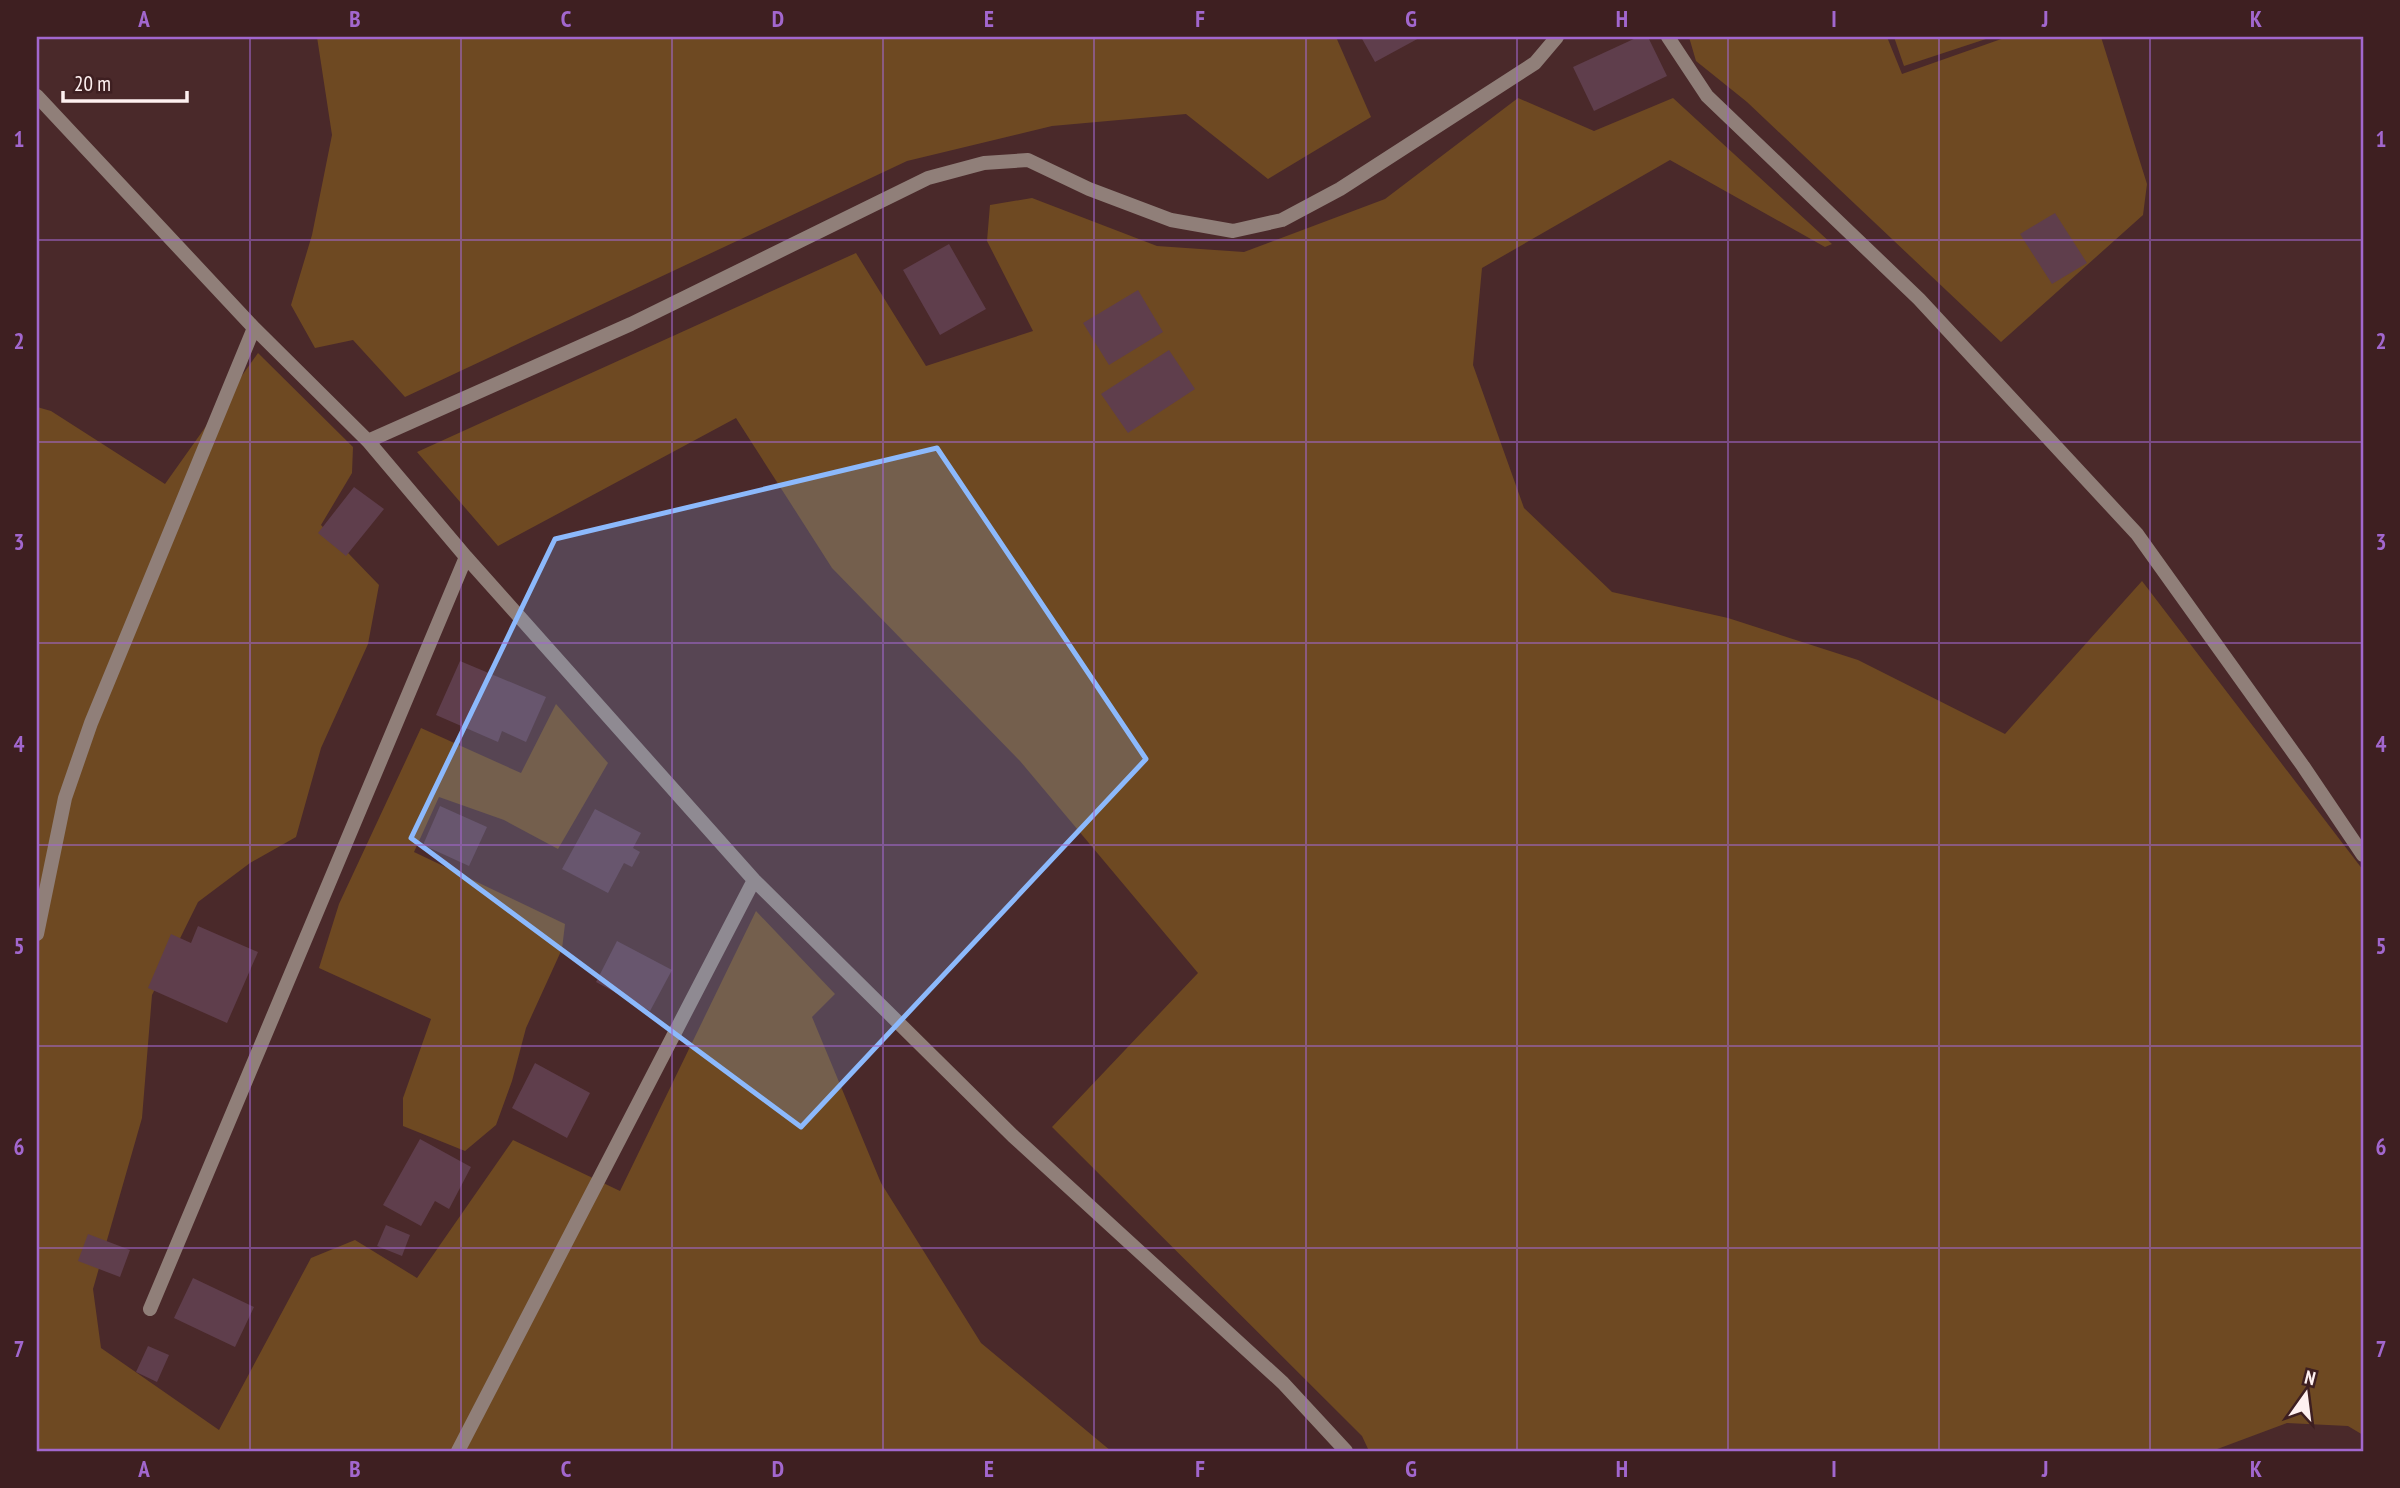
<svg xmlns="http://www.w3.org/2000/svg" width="2400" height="1488" viewBox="0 0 2400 1488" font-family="'PT Sans Narrow',sans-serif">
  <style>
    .green { fill: #6e4922 }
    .building { fill: #5f3e4c }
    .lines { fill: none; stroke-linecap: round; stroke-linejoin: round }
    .lane { stroke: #907f79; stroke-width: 14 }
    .street { stroke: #907f79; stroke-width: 14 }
    .marked { fill: #8cb9fc; fill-opacity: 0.2; stroke: #8cb9fc; stroke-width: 5; stroke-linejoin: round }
    .grid { fill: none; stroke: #a267ce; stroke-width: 2; stroke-opacity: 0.55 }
    .neatline { fill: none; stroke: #a267ce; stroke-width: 2.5 }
    .grid-label { font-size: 23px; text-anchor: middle; font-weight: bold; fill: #a267ce }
  </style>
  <rect width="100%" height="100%" fill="#4a292a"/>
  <!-- green -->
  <path class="green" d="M317,37H1336L1371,117L1268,179L1186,114L1052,126L907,161L405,397L353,340L315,348L291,305L312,235L332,135Z
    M1689,37H1887L1902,74L2007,37H2101L2147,184L2143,215L2001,342L1747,102L1696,61Z
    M1894,37H1992L1904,66Z
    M1518,98L1594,131L1673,98L1832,244L1825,247L1670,160L1482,268L1473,365L1524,508L1612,592L1728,618L1858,660L2005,734L2142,581L2363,870V1435L2348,1426L2287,1423L2212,1451H1369L1362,1436L1052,1127L1198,973L1020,761L832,568L736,418L498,546L417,452L856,253L926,366L1033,331L987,241L990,205L1032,198L1157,246L1244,252L1385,199Z
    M258,353L353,447L352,473L321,525L379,585L368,644L321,748L296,837L250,863L198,902L152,995L142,1118L93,1289L101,1348L219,1430L311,1258L355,1240L417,1278L513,1140L620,1191L756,911L835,994L812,1017L881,1183L981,1343L1111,1451H37V407L51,411L165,484Z
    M556,704L608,763L558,849L504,820L439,797L414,852L565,924L562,949L526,1028L512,1081L496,1125L465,1151L403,1126V1098L431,1019L319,968L339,904L421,728L521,773Z"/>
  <!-- building -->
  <path class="building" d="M1361,37H1421L1375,62Z
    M1638,37H1648L1667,76L1594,111L1573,67Z
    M2055,213L2087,263L2052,284L2020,234Z
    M949,244L986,309L940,335L903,270Z
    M1138,290L1163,332L1109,365L1083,323Z
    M1169,350L1195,389L1128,433L1101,394Z
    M354,487L384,509L346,556L318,533Z
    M460,661L546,697L526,742L502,731L498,742L436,715Z
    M440,806L487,827L469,866L423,845Z
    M595,809L641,833L633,848L640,852L632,867L624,863L608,893L562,869Z
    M198,926L258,952L227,1023L148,988L171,934L191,943Z
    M617,941L672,970L650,1011L596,982Z
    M535,1063L590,1093L567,1138L512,1108Z
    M420,1139L471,1167L449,1209L435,1201L421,1226L383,1205Z
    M386,1225L410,1235L402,1256L377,1246Z
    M88,1234L130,1250L120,1277L78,1261Z
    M193,1278L254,1307L235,1347L174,1318Z
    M148,1346L169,1355L157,1382L136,1372Z"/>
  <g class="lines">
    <!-- lane -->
    <path class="lane" d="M1668,37L1707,96L1919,299L2137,534L2303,766L2363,855"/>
    <!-- street -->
    <path class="street" d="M37,96L254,328L368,441L466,557L754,880L1013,1136L1283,1383L1346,1451
      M368,441L631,324L928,178L984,163L1028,160L1089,189L1171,220L1233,231L1282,220L1340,189L1535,63L1557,37
      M37,934L65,798L91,723L254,328
      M150,1309L466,557
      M458,1451L754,880"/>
  </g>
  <!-- marked area -->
  <path class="marked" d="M937,448L1146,759L801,1127L411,838L555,539Z"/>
  <!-- grid -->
  <path class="grid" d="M250,37V1451M461,37V1451M672,37V1451M883,37V1451M1094,37V1451M1306,37V1451M1517,37V1451M1728,37V1451M1939,37V1451M2150,37V1451M37,240H2363M37,442H2363M37,643H2363M37,845H2363M37,1046H2363M37,1248H2363"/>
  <!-- border -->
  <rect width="2400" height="1488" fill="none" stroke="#3e1f21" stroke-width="77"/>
  <!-- north arrow -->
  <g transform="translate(2306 1394) rotate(14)" stroke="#3e1f21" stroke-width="5" paint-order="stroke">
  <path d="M0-5L12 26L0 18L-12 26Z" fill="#fef0f0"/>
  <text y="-10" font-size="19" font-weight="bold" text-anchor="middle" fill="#fef0f0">N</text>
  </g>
  <!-- scale -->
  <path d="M63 91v10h124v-10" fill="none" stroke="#fef0f0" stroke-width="3.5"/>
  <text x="74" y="91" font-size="21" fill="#fef0f0" stroke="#3e1f21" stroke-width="5" paint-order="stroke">20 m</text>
  <rect x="38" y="38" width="2324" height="1412" class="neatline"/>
  <g class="grid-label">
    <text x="144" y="27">A</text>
    <text x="355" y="27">B</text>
    <text x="566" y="27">C</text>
    <text x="778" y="27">D</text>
    <text x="989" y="27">E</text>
    <text x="1200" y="27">F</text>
    <text x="1411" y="27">G</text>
    <text x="1622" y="27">H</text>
    <text x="1834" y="27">I</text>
    <text x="2045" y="27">J</text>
    <text x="2256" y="27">K</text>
    <text x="19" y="147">1</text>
    <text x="2381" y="147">1</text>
    <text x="19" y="349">2</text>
    <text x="2381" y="349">2</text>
    <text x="19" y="550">3</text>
    <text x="2381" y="550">3</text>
    <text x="19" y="752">4</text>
    <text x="2381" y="752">4</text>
    <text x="19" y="954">5</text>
    <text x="2381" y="954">5</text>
    <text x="19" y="1155">6</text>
    <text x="2381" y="1155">6</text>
    <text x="19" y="1357">7</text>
    <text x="2381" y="1357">7</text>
    <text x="144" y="1477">A</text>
    <text x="355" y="1477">B</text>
    <text x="566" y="1477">C</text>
    <text x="778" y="1477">D</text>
    <text x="989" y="1477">E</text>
    <text x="1200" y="1477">F</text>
    <text x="1411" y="1477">G</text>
    <text x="1622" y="1477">H</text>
    <text x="1834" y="1477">I</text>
    <text x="2045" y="1477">J</text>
    <text x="2256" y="1477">K</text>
  </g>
</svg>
